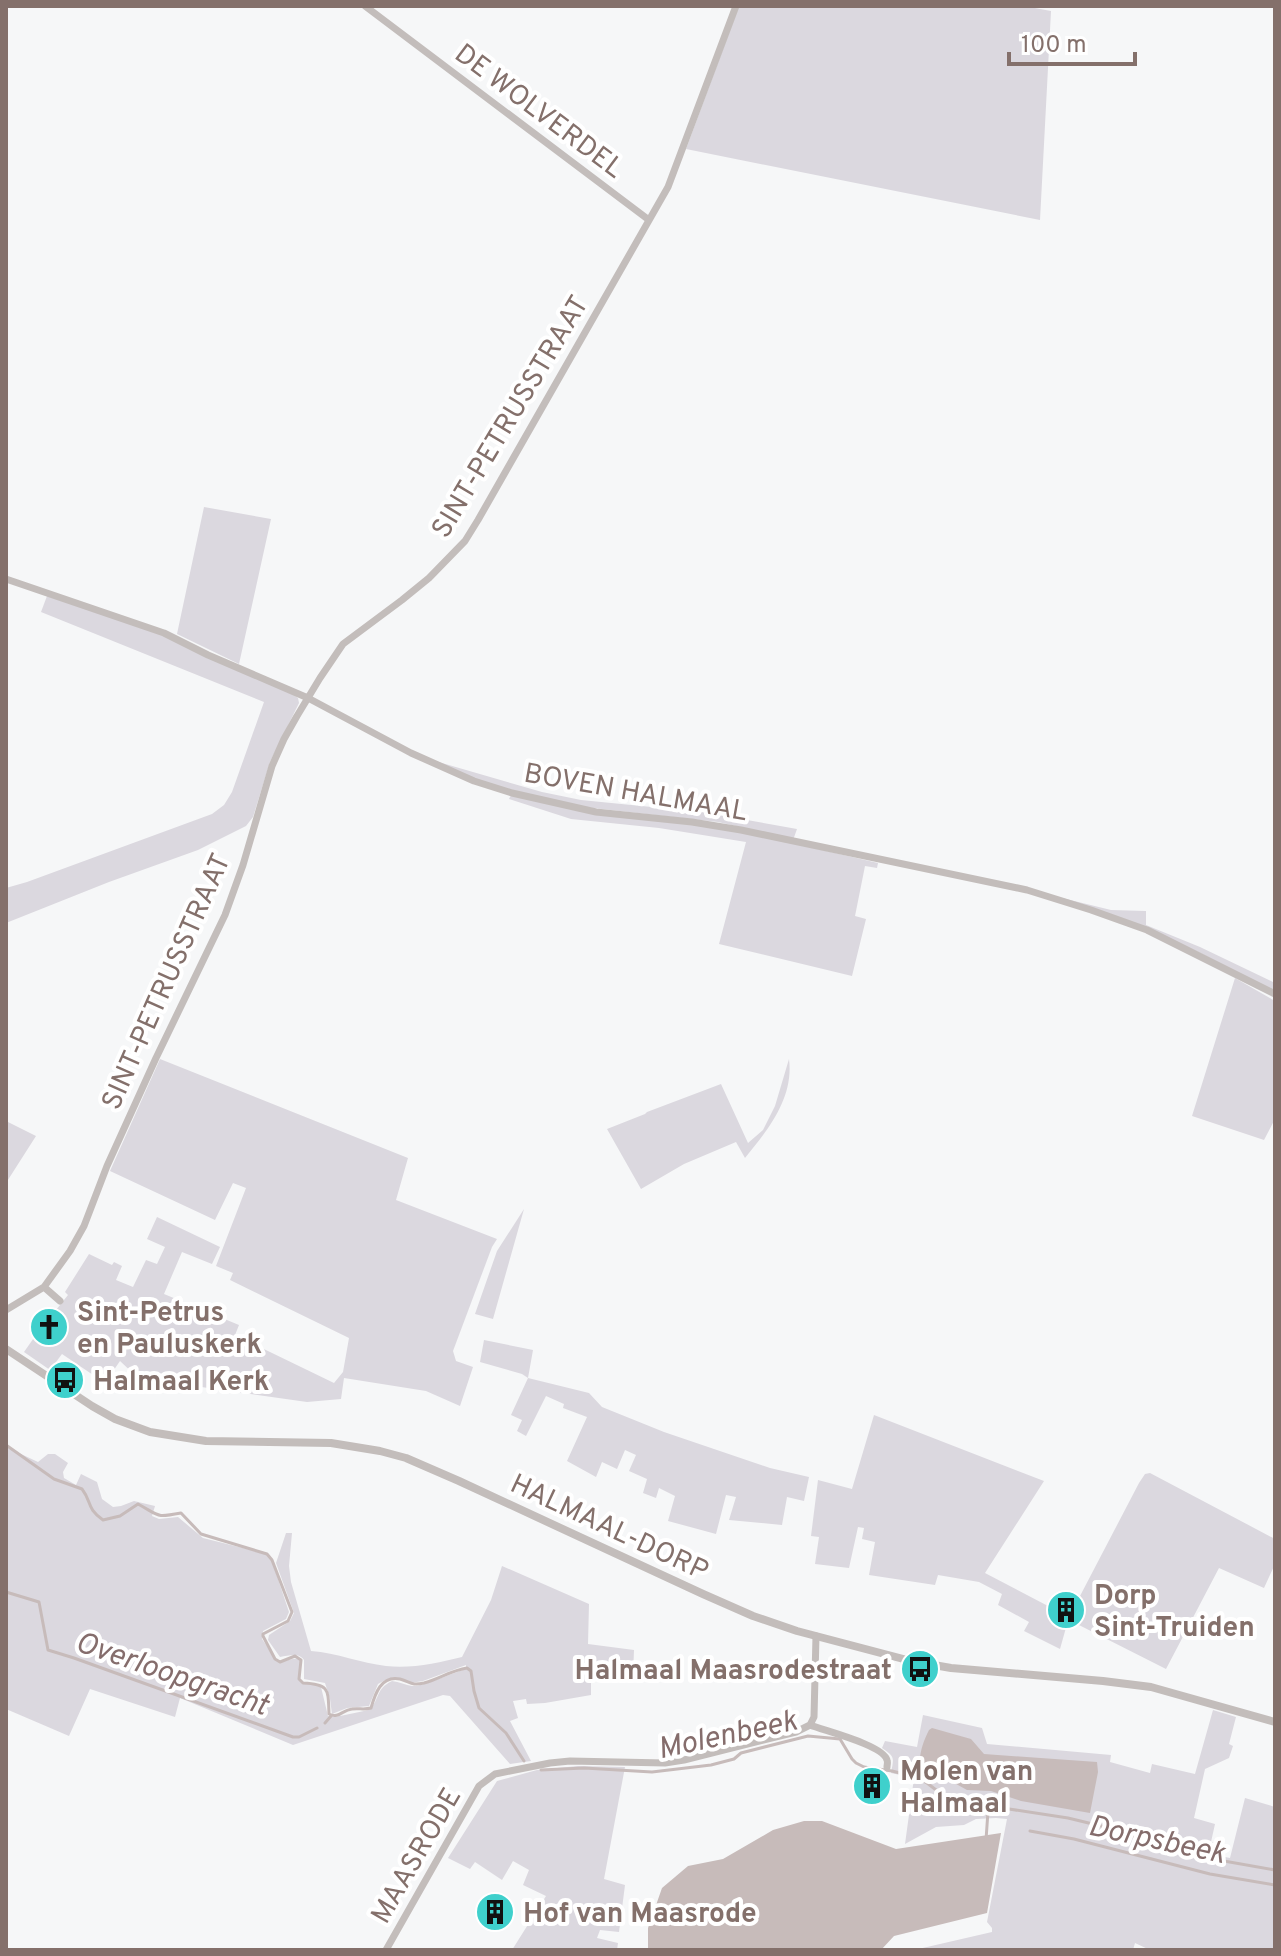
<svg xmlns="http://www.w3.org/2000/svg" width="1281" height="1956" viewBox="0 0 1281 1956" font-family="Overpass,sans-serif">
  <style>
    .green { fill: #dbd8df }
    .water { fill: #c7bbba }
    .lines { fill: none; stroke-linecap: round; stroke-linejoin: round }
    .stream { stroke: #c7bbba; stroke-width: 3 }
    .minor { stroke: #c3bdbb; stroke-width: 7 }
    .tertiary { stroke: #c3bdbb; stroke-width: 8 }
    .labels { text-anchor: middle; stroke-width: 8; stroke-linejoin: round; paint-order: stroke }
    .street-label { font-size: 28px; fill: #84706b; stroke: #fff }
    .poi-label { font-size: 28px; font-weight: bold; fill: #84706b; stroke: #fff; text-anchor: start }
    .water-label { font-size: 30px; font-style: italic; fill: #856d6c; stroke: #fff }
  </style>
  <rect width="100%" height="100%" fill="#f6f7f8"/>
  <!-- green -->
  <path class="green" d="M739,6H1024L1051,11L1040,220L686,149Z
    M204,507L271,519L239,664L177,634Z
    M47,596L159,633L294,695L298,698L299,703L270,762L253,817L246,826L198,850L109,882L6,923V888L27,882L212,814L224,805L232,792L264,702L41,612Z
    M435,761L542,792L581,800L702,812L797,829L792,843L878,863L877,868L865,866L855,916L866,919L852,976L719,944L746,842L659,828L571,819L509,799L511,795L598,815L749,829L718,822L584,807L503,788L474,779Z
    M1058,897L1111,910L1146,911V925L1200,947L1275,983V992L1198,952Z
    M1235,978L1275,1001V1119L1264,1140L1192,1116Z
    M160,1059L408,1158L396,1200L497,1239L492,1247L453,1351L456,1361L473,1367L460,1406L426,1391L344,1378L341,1399L307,1402L138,1378L120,1361L105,1383L62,1354L50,1370L24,1352L38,1332L39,1317L46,1312L56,1310L68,1295L65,1292L89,1254L112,1265L114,1262L122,1266L116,1280L133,1287L146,1260L157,1264L165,1247L147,1239L157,1217L220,1247L212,1264L182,1252L164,1294L239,1325L235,1335L334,1383L343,1372L349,1338L230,1280L233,1273L216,1266L246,1188L233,1183L215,1220L110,1171Z
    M789,1059C794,1098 768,1130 745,1158L736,1142L684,1164L641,1189L607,1129L645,1114L647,1112L721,1084L748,1143L763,1130L775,1106Z
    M6,1121L36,1136L6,1183Z
    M524,1209L493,1319L475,1314L497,1251Z
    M484,1340L533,1350L528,1378L589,1393L602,1407L664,1432L770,1468L809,1477L804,1501L787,1497L782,1525L729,1520L736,1497L726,1495L716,1534L668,1521L675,1496L659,1488L656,1498L643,1493L647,1479L629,1471L636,1455L625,1450L617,1469L602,1462L596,1477L567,1461L587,1417L563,1408L564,1404L546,1396L526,1436L517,1431L522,1420L511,1415L528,1378L522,1374L480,1362Z
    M874,1415L1044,1481L985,1573L1069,1617L1060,1649L1024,1631L1029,1622L998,1605L1002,1594L979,1582L938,1575L935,1585L869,1575L875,1542L862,1539L864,1528L858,1527L849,1568L815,1564L819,1537L811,1536L818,1480L852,1489Z
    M6,1447L38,1462L48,1454H55L68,1463L63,1472L64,1478L76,1485L81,1474L97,1482L102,1499L113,1507L121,1506L134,1501L155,1506L152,1516L159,1519L178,1517L203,1538L267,1554L272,1561L289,1612L286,1619L263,1631L262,1639L277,1661C285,1663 292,1657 300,1659V1681L321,1687L328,1716C338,1718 357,1712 369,1710C380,1700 375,1689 392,1681C399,1682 406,1685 412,1686C423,1687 454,1672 466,1669V1665L423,1681L410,1683L400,1678L387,1679L378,1684L369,1706L347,1708L332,1714L330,1699L325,1683L304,1679V1660C298,1652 289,1656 280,1657L268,1640L269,1635L290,1621L294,1613L276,1563L286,1533H292L289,1566L291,1582L311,1651C337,1653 361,1663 386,1666C411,1669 438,1663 462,1657L491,1600L502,1566L589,1604L588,1644L634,1650L633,1675L591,1674V1695L545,1703L527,1704L526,1699L513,1701L518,1718L510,1721L531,1761L510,1764L450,1696L443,1695L293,1745L180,1698L175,1717L90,1689L69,1736L6,1709Z
    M1150,1473L1275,1539V1564L1264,1588L1219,1568L1166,1669L1073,1622L1080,1596L1139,1483L1145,1474Z
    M1213,1710L1236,1717L1229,1744L1233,1746L1229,1758L1205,1769L1194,1818L1215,1824L1211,1842L1222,1844L1220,1856L1230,1858L1245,1798L1275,1807V1950H1150L1135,1943L1133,1950H914L992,1932V1928L987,1922L1007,1819L996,1818L976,1819L964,1825L936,1827L905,1844L914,1778L891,1773C894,1757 895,1757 882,1748L885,1741L917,1747L923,1715L982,1728L987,1744L1111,1755L1110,1762L1150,1773L1152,1764L1195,1774Z
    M578,1766L625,1767L604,1879L625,1885L619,1932L600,1930L597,1938L618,1943L617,1950H512L546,1896L523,1885L529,1870L513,1861L502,1880L475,1862L470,1869L448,1858L497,1781L537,1770Z"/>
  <!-- water -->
  <path class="water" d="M932,1728L971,1739L984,1754L1097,1762L1098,1772L1090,1813L1021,1801L991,1791L967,1790L920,1764C919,1753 924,1740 929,1730Z
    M804,1821H822L896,1849L1001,1833L987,1913L894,1936L881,1950H648V1928L662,1888L688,1866L723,1859L773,1830Z"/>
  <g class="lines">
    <!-- stream -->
    <path class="stream" d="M6,1445L54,1479L82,1489C92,1502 86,1508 103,1520L120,1516L138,1504C160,1516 155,1518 181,1513L201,1534L267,1554L272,1560L292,1612L288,1621L263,1634V1636L275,1659L280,1662L295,1656L301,1660L299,1679L303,1683C330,1684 328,1690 329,1714C339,1719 342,1710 352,1709C359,1708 364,1710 371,1708C375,1694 381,1675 400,1679C411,1682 411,1686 424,1683C439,1679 452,1670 467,1668L471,1671L474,1691L479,1708L506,1733L524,1761
      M6,1592L39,1602L48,1650L74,1658L293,1737H299L317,1728
      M325,1723L331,1716
      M541,1770L584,1768L652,1772L711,1765L734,1759L741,1753L808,1736L840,1739L852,1759L856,1763L864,1767L892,1771L916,1777L927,1783L953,1803L988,1811L1009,1809L1068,1818L1101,1826L1125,1835L1186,1849L1207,1858L1275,1870
      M1030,1831L1074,1839L1210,1874L1275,1885
      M986,1840L988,1811"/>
    <!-- minor -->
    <path class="minor" d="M365,6L649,220
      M6,579L164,633L208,655L308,698L411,753L474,781L512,793L596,812L692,822L741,830L1027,890L1091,910L1147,930L1275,994
      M44,1287L60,1301
      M6,1310L44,1287L70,1251L84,1226L107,1166L156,1058L225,915L243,865L272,766L284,739L297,716L320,678L343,644L402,600L429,578L465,541L478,520L668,187L736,6
      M810,1725C825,1731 883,1745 887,1760C888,1762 887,1765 887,1767
      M386,1950L479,1786L495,1774L550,1763L570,1761L665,1763L684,1760L796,1732L810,1725L814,1717L816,1636"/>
    <!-- tertiary -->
    <path class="tertiary" d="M6,1349L92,1406L115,1419L150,1432L206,1441L331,1443L380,1451L406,1458L459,1481L703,1594L753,1616L797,1631L911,1661L951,1668L1103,1681L1151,1687L1275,1722"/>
  </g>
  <!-- icons -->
  <defs>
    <symbol id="church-disc" viewBox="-11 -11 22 22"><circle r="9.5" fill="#3fd0cc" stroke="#fff"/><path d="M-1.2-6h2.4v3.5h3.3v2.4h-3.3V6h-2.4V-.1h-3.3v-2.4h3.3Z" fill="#111"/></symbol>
    <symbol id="bus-disc" viewBox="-11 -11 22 22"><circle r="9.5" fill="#3fd0cc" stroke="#fff"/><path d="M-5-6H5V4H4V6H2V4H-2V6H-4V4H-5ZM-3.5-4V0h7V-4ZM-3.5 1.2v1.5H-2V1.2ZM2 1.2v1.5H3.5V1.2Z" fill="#111"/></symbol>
    <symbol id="building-disc" viewBox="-11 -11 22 22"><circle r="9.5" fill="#3fd0cc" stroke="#fff"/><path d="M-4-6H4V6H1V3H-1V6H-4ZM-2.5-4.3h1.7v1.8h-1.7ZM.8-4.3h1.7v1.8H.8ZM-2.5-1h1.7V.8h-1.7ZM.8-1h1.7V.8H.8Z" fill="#111"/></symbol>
  </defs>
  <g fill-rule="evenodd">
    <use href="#church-disc" x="27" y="1305" width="44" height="44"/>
    <use href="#bus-disc" x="43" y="1358" width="44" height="44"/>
    <use href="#building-disc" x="1044" y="1588" width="44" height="44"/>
    <use href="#bus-disc" x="898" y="1647" width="44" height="44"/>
    <use href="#building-disc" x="850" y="1764" width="44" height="44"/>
    <use href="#building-disc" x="473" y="1890" width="44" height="44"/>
  </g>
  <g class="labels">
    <!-- street labels -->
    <g class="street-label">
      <text transform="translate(540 110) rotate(37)" y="10">DE WOLVERDEL</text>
      <text transform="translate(509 416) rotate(-59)" y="10">SINT-PETRUSSTRAAT</text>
      <text transform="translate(636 791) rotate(10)" y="10">BOVEN HALMAAL</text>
      <text transform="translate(165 981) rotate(-66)" y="10">SINT-PETRUSSTRAAT</text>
      <text transform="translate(610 1526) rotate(25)" y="10">HALMAAL-DORP</text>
      <text transform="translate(415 1855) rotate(-60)" y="10">MAASRODE</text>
    </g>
    <!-- poi labels -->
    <g class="poi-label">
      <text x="77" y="1321">Sint-Petrus<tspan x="77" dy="32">en Pauluskerk</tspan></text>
      <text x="93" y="1390">Halmaal Kerk</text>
      <text x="1094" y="1604">Dorp<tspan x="1094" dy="32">Sint-Truiden</tspan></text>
      <text x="892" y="1679" text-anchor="end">Halmaal Maasrodestraat</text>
      <text x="900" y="1780">Molen van<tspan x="900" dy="32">Halmaal</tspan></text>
      <text x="523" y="1922">Hof van Maasrode</text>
    </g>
    <!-- water labels -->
    <g class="water-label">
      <text transform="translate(172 1673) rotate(19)" y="10">Overloopgracht</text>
      <text transform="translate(727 1734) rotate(-12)" y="10">Molenbeek</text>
      <text transform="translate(1157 1839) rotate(12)" y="10">Dorpsbeek</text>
    </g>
  </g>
  <!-- border -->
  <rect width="1281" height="1956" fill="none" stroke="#84706b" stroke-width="16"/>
  <!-- scale -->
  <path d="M1009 52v12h126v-12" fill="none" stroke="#84706b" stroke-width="4"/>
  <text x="1021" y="52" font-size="24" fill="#84706b" stroke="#ffffff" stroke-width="6" paint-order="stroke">100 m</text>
</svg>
